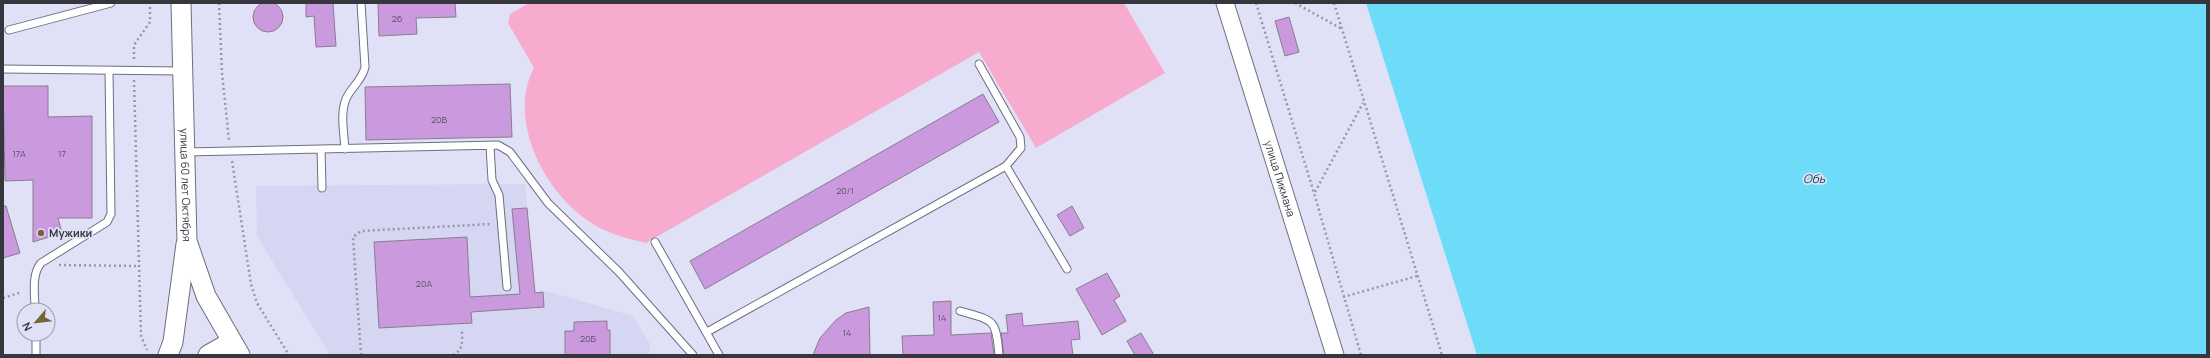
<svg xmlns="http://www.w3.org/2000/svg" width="2210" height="358" viewBox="0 0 2210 358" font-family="Manrope,sans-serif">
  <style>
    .built { fill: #d4d6f2 }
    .green { fill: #f7accf }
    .water { fill: #6ddcf8 }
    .building { fill: #cb9ade; stroke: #897d8e }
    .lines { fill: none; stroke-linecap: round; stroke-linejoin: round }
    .service-casing { stroke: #6d6e81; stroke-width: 9 }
    .tertiary-casing { stroke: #6d6e81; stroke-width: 19 }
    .secondary-casing { stroke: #6d6e81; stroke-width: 21 }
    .path { stroke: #9697a7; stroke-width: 2.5; stroke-dasharray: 2 3; stroke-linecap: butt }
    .service { stroke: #fff; stroke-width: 7 }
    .tertiary { stroke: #fff; stroke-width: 17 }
    .secondary { stroke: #fff; stroke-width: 19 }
    .poi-dot { fill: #766432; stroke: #e0e1f7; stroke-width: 1.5 }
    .labels { text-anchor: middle; stroke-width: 3.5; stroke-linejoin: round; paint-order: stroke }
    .number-label { font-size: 9px; fill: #5b4f67 }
    .street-label { font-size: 11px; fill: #36363f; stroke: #e0e1f7 }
    .poi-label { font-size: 11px; font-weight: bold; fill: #36363f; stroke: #e0e1f7; text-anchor: start }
    .water-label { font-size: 12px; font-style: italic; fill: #174954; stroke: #e0e1f7 }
  </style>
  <rect width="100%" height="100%" fill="#e0e1f7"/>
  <!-- built -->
  <path class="built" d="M525,184L535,293L546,291L633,316L650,344L649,355H330L257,236L256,186Z"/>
  <!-- green -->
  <path class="green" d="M529,3H1124L1165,73L1036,148L979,52L646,243C625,238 605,233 587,220C543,190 507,118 534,68L508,23L510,14Z"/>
  <!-- water -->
  <path class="water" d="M1366,3H2207V355H1477Z"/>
  <!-- building -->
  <path class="building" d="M253 17a15 15 0 1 1 30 0a15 15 0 1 1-30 0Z
    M306,3H333L336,46L316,47L314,16L306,17Z
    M378,3H455L456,17L416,18L417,34L379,36Z
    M1289,17L1299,52L1285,56L1275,21Z
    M510,84L512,137L366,140L365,87Z
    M3,86H48V117L92,116V218H58L62,233L33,242V180L5,181Z
    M983,94L999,122L705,289L690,261Z
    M3,206H6L20,253L3,258Z
    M1072,206L1084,228L1070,236L1057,215Z
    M527,208L535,293L543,292L544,307L471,312L472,323L379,328L374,242L467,237L470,297L520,294L512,209Z
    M1107,273L1120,296L1114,300L1126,321L1102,335L1076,289Z
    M951,301V335L991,333L994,355H903L902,336L934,335L933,302Z
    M869,307L870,355H813L820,338L836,320L846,313Z
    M1022,313L1023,326L1078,321L1080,339L1071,340L1073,355H1004L1001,333H1008L1006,315Z
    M607,321V330H610V355H565V331H574V322Z
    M1141,333L1154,355H1135L1127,341Z"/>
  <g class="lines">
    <defs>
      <path id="service" d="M9,30L111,3
        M979,64L1020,137L1021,148L1006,166
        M3,69L182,71
        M490,146L492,180L499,195L507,287
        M321,149L322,188
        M345,149C344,134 340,113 346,99C351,87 362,81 365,67L361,3
        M186,152L498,145L510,152L548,203L619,272L693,355
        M655,242L719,355
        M35,310C35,295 31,275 41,263L107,222L111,214L109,70
        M960,311C994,321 996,318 999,355
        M707,332L1006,166L1067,269
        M36,334V355"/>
      <g id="tertiary">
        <path id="s1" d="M1225,3L1335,355"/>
      </g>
      <g id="secondary">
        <path id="s2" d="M181,3L187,241L206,296L240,355"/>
        <path d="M168,355L173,342L186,244"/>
        <path d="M208,355L231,342"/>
      </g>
    </defs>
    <!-- service casing -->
    <use href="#service" class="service-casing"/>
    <!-- tertiary casing -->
    <use href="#tertiary" class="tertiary-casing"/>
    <!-- secondary casing -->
    <use href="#secondary" class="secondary-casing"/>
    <!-- path -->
    <path class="path" d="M219,3L222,73L229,140
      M1256,3L1314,193L1361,355
      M1295,3L1342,29
      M1334,3L1442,355
      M134,59V45L150,22V3
      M134,80L141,336L147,350
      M232,161L251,284L257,303L289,355
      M1315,192L1363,103
      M59,265L139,266
      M1343,297L1417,276
      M3,298L22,292
      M361,355L353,237L361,231L491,224
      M453,355C464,350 462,341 462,330"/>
    <!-- service -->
    <use href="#service" class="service"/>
    <!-- tertiary -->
    <use href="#tertiary" class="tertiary"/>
    <!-- secondary -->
    <use href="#secondary" class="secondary"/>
  </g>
  <!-- markers -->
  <circle class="poi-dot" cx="41" cy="233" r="4"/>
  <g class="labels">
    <!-- number labels -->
    <g class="number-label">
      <text x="397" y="22">26</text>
      <text x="439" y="123">20В</text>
      <text x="19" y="157">17А</text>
      <text x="62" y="157">17</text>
      <text x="845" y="194">20/1</text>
      <text x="424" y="287">20А</text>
      <text x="942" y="321">14</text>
      <text x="847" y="336">14</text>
      <text x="588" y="342">20Б</text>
    </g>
    <!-- street labels -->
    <g class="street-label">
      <text dy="4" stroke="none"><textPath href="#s1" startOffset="184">улица Пикмана</textPath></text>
      <text dy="4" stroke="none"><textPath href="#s2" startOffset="182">улица 60 лет Октября</textPath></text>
    </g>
    <!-- poi labels -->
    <g class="poi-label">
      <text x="49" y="237">Мужики</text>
    </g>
    <!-- water labels -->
    <g class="water-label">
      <text x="1814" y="183">Обь</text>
    </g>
  </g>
  <!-- border -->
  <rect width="2210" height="358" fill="none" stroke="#36363f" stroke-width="8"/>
  <!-- north arrow -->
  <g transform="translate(36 322) rotate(242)"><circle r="19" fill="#e0e1f7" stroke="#9c9dad"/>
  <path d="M0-3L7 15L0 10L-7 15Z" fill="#766432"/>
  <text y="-6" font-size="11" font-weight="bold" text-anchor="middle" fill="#36363f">N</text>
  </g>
</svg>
